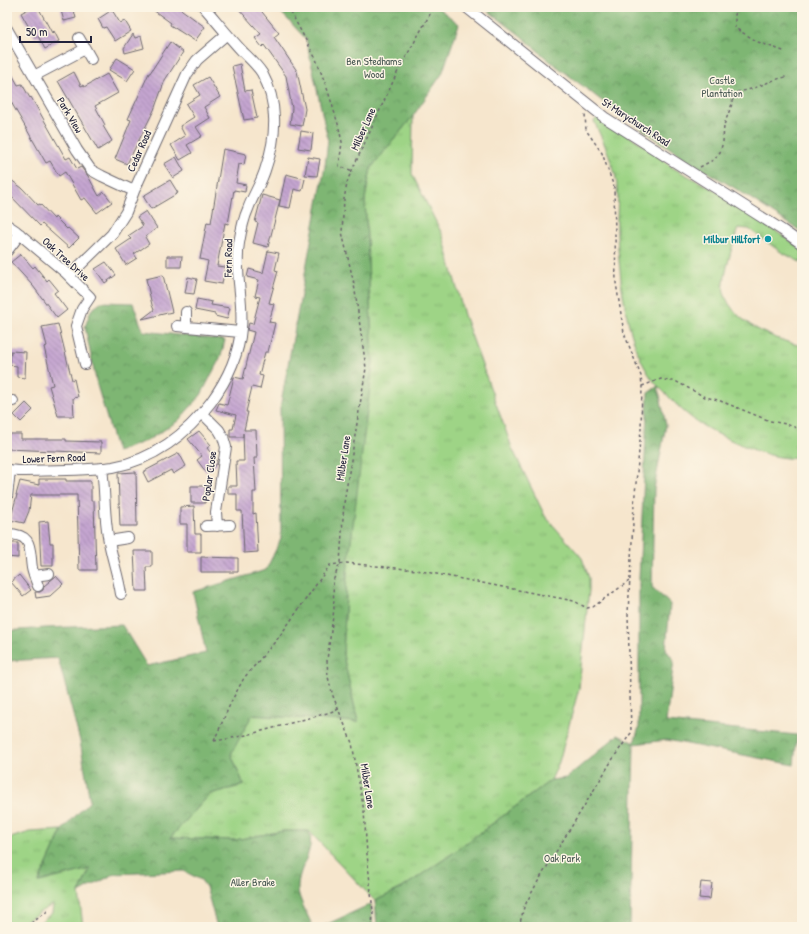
<svg xmlns="http://www.w3.org/2000/svg" width="809" height="934" viewBox="0 0 809 934" font-family="'Patrick Hand',sans-serif">
  <style>
    .grass { fill: url(#grass-tufts); stroke: #607b60 }
    .forest { fill: url(#forest-crowns); stroke: #506c57 }
    .building { fill: url(#building-back-hatch) }
    .lines { fill: none; stroke-linecap: round; stroke-linejoin: round }
    .minor-casing { stroke: #6c676e; stroke-width: 12 }
    .path { stroke: #6c676e; stroke-width: 1.5; stroke-dasharray: 3 3; stroke-linecap: butt }
    .minor { stroke: #fff; stroke-width: 10 }
    .culture-dot { fill: #0f9aa8; stroke: #fcf5e5; stroke-width: 1.5 }
    .labels { text-anchor: middle; stroke-width: 3; stroke-linejoin: round; paint-order: stroke }
    .park-label { font-size: 11px; fill: #475752; stroke: #fcf5e5 }
    .street-label { font-size: 11px; fill: #22223b; stroke: #fcf5e5 }
    .culture-label { font-size: 11px; font-weight: bold; fill: #0d838f; stroke: #fcf5e5; text-anchor: end }
  </style>
  <defs>
    <pattern id="grass-tufts" width="24" height="20" patternUnits="userSpaceOnUse"><rect width="24" height="20" fill="#9ed486"/><path d="M3 7l-1-3M5 7V3M7 7l1-3M15 17l-1-3M17 17v-4M19 17l1-3" fill="none" stroke="#88b675"/></pattern>
    <pattern id="forest-crowns" width="20" height="18" patternUnits="userSpaceOnUse"><rect width="20" height="18" fill="#7eb673"/><path d="M2 6a3 3 0 1 1 6 0M12 15a3 3 0 1 1 6 0" fill="none" stroke="#679460"/></pattern>
    <pattern id="building-back-hatch" width="6" height="6" patternUnits="userSpaceOnUse"><rect width="6" height="6" fill="#c4a5d0"/><path d="M-1 5l2 2M0 0l6 6M5-1l2 2" fill="none" stroke="#9f86aa"/></pattern>
  </defs>
  <rect width="100%" height="100%" fill="#fcf5e5"/>
  <filter id="ink" filterUnits="userSpaceOnUse"><feTurbulence type="fractalNoise" baseFrequency=".025" numOctaves="2"/><feDisplacementMap in="SourceGraphic" scale="8" xChannelSelector="R" yChannelSelector="G"/><feConvolveMatrix kernelMatrix="1 2 1 2 8 2 1 2 1" color-interpolation-filters="sRGB"/></filter>
  <filter id="wash" filterUnits="userSpaceOnUse"><feTurbulence type="fractalNoise" baseFrequency=".012" numOctaves="4" result="noise"/><feDisplacementMap in="SourceGraphic" scale="16" xChannelSelector="R" yChannelSelector="G"/><feGaussianBlur stdDeviation="0.9" result="paint"/><feColorMatrix in="noise" values="0 0 0 0 0 0 0 0 0 0 0 0 0 0 0 0 0 1.4 0 .05"/><feComposite in="paint" operator="in"/></filter>
  <g filter="url(#wash)">
    <rect width="100%" height="100%" fill="#f6e6cd"/>
    <!-- grass -->
    <path class="grass" d="M413,116L412,174L443,236L464,315L512,448L545,516L582,558L589,578V590L579,688L559,762L551,780L449,856L402,888L375,901L309,831H283L235,840L170,838L210,794L244,785L231,754L252,715L358,722L343,655L347,574L346,563L373,363L365,199L371,168Z
      M598,117L644,145L673,168L713,189L802,249V263L781,252L749,229L738,228C734,240 721,283 724,293C734,324 774,339 802,346V458C776,461 746,447 724,437C699,425 687,416 668,396C661,389 653,382 648,373C625,336 620,278 617,235C616,216 620,193 615,174C611,157 601,137 594,121Z
      M62,830L39,882L90,869L79,893L83,927H34L52,913L53,905C38,911 24,926 7,927V839L30,832Z"/>
    <!-- forest -->
    <path class="forest" d="M276,7H437L459,24L442,74L413,116L371,168L365,199L373,363L347,574L343,655L358,722L252,715L231,754L244,785L210,794L170,838L235,840L283,831H309C316,851 297,868 298,889C298,898 309,918 313,927H217L206,887L201,880L184,871L114,874L79,893L90,869L39,882L62,830L90,801L80,741L58,658L7,661V631L45,628L122,625L147,666L206,653L193,592L266,570L281,539L280,408L325,166L328,140L306,39Z
      M483,7H802V232L733,187L690,162L610,107L546,58L520,35Z
      M102,302L133,303L143,331L225,340L221,356L201,395L178,421L148,440L117,452L97,385L85,327L91,310Z
      M658,386L666,425L654,489L652,587L670,604L666,650L674,660L666,722L797,735L794,765L667,740L634,744L630,927H377L375,901L402,888L449,856L551,780L566,778L618,735L634,743L639,727V579L648,393Z
      M371,904L373,927H321Z"/>
    <g id="blocks">
      <!-- building -->
      <path class="building" d="M32,7H38L52,33L54,31L59,41L45,49L38,36L35,38L21,13Z
        M60,7H73L76,18L64,21Z
        M149,7H178L205,27L195,41L170,25L171,23Z
        M237,7H258L279,33L274,37L297,71L305,109L302,126L290,124L292,108L286,76L264,45L262,47L255,38L261,34Z
        M112,10L120,23L125,21L131,31L115,41L106,27L103,28L98,19Z
        M133,34L135,38L141,36L144,48L125,53L124,48Z
        M170,42L183,52L165,80L154,110L127,164L115,159L131,120L128,119L149,73H150Z
        M117,58L135,69L127,81L109,70Z
        M240,64L245,91L251,90L257,118L244,120L232,66Z
        M7,65L18,85L22,84L30,98L31,97L66,159L70,157L77,169L81,167L88,176L99,196L104,192L112,202L97,213L85,198L81,200L65,172L59,176L50,161L46,163L7,95Z
        M74,72L81,86L83,85L84,87L107,74L118,93L95,106L105,125L103,126L112,141L98,150L58,81Z
        M208,77L220,97L204,107L210,118L196,127L202,136L187,145L192,153L180,160L171,145L185,136L180,126L194,117L186,104L200,95L194,85Z
        M301,131L313,133L311,150L298,148Z
        M223,149L246,154L244,165L239,164L236,183L246,185L245,192L234,190L228,224L225,223L217,266L225,267L222,284L204,281L208,261L200,259L207,222L211,223Z
        M176,157L184,171L173,178L164,164Z
        M308,157L320,159L317,176L305,175Z
        M286,174L305,179L302,191L294,189L290,208L279,206Z
        M7,177L22,188L38,205L40,204L54,219L55,217L67,229L68,228L79,238L69,248L42,224L40,226L7,192Z
        M170,180L178,193L151,209L143,196Z
        M262,195L280,200L268,247L253,243L258,223L255,222Z
        M146,211L157,228L145,237L149,244L134,254L137,258L126,265L116,249L131,239L128,236L143,226L137,217Z
        M268,251L279,253L275,270L278,271L269,303L274,304L269,322L275,323L268,352H265L259,375L263,376L260,389L252,387L246,412H248L244,430H256L257,458H254L256,492H253V514L256,513L258,552L244,553L242,511H237V494H228V486H237L236,461H244L243,433V437H230V429H233L236,415L216,410L219,403L227,405L234,377L243,379L254,332L247,330L248,327L249,323L253,324L260,297L255,296L259,280L247,277L249,269L263,273Z
        M21,254L33,268L35,266L47,281L49,279L58,290L54,293L67,310L57,318L33,286L11,262Z
        M167,256H182L181,267H167Z
        M106,262L116,275L105,283L95,269Z
        M163,275L172,312L142,319L154,310L152,305L146,279Z
        M188,277L197,279L194,294L185,293Z
        M197,299L212,302L211,305L230,308L227,319L215,316V314L195,310Z
        M58,324L72,380L74,379L78,397L73,398L74,416H58L49,386L53,385L44,347L47,346L42,327Z
        M11,351L26,352L25,378L17,377V366L10,365Z
        M26,403L33,410L21,422L14,415Z
        M199,431L211,445L207,448L217,461V464L206,472L197,460L202,456L188,439Z
        M7,434H21V439H66V441L101,442V453L7,449Z
        M179,453L186,466L173,474L171,470L148,482L143,472Z
        M136,472L137,526H120L118,473Z
        M39,479H66V481H91V501H94L96,570H79L77,495H31L29,511L24,523L10,520L17,495H16L20,481L39,485Z
        M191,486H205V503H191Z
        M194,506L195,534H201V552H187V524H180V507Z
        M48,521L50,543H53V566H41L39,522Z
        M7,543H18V558L7,557Z
        M134,551H152V567H146L147,591H136Z
        M201,557L238,558V572H201Z
        M19,575L31,590L23,596L11,582Z
        M56,576L63,584L50,596L36,598L35,592H40L43,590L44,586Z
        M701,882L712,883L710,899L699,898Z"/>
    </g>
  </g>
  <g filter="url(#ink)">
    <use href="#blocks" fill-opacity="0" stroke="#6c676e" stroke-width="1"/>
    <g class="lines">
      <defs>
        <path id="minor" d="M466,7L604,117L782,230L802,244
          M7,29L77,150L91,170L102,176L134,191
          M79,38L91,59
          M34,76L85,49
          M7,225L16,231L66,273L90,297L82,309L76,326L85,364
          M7,251L20,234
          M69,276L112,234L126,212L134,191L187,74L197,60L227,34
          M177,326L240,332
          M186,326V312
          M7,401H13
          M203,414L219,430L223,437L226,447L216,512L217,526
          M102,468C105,490 104,514 108,536C111,556 118,574 121,594
          M7,470L19,471C50,470 82,471 113,467C153,460 187,434 211,402C227,380 239,355 241,328C244,300 234,271 239,243C241,231 243,220 248,209C253,195 262,182 266,167C277,136 278,102 262,73C257,65 249,58 242,51C229,37 217,22 204,7
          M7,497L10,470
          M206,526L230,525
          M7,534C34,534 29,549 32,568C33,574 36,580 38,586
          M109,541L128,538
          M34,576L49,574"/>
      </defs>
      <!-- minor casing -->
      <use href="#minor" class="minor-casing"/>
      <!-- path -->
      <path class="path" d="M288,7L316,59L328,91L338,124L342,142L339,166L353,171
        M737,7L735,15V28L758,42L786,52
        M700,167L715,159L720,152L723,142L724,125L732,104L733,96L735,92C754,91 768,80 786,77
        M642,386L661,379L669,381H675L705,397L718,400L770,421L786,424L797,428L802,427
        M214,741L232,700L244,678L279,637L330,565L346,563L416,570L574,601L587,608L593,607L629,581
        M214,741C243,737 270,729 298,721C312,717 326,714 339,709
        M26,927L49,910
        M372,927L373,912L367,854L364,811L352,743L333,696L328,677L327,660L334,609L333,581L340,563L344,503L366,368L354,284L342,232L344,199L348,179L397,73L434,7
        M519,927L524,907L537,883L614,757L631,733L628,613L634,505L641,429L642,386L641,376L624,333L616,283L614,187L602,153L586,130L585,114"/>
      <!-- minor -->
      <use href="#minor" class="minor"/>
    </g>
  </g>
  <!-- markers -->
  <circle class="culture-dot" cx="768" cy="239" r="4"/>
  <g class="labels">
    <!-- park labels -->
    <g class="park-label">
      <text x="374" y="65">Ben Stedhams<tspan x="374" dy="13">Wood</tspan></text>
      <text x="722" y="84">Castle<tspan x="722" dy="13">Plantation</tspan></text>
      <text x="562" y="862">Oak Park</text>
      <text x="253" y="886">Aller Brake</text>
    </g>
    <!-- street labels -->
    <g class="street-label">
      <text transform="translate(70 115) rotate(59)" y="4">Park View</text>
      <text transform="translate(636 122) rotate(33)" y="4">St Marychurch Road</text>
      <text transform="translate(363 129) rotate(-66)" y="4">Milber Lane</text>
      <text transform="translate(139 151) rotate(-66)" y="4">Cedar Road</text>
      <text transform="translate(228 258) rotate(-89)" y="4">Fern Road</text>
      <text transform="translate(66 259) rotate(42)" y="4">Oak Tree Drive</text>
      <text transform="translate(54 458) rotate(-2)" y="4">Lower Fern Road</text>
      <text transform="translate(343 458) rotate(-81)" y="4">Milber Lane</text>
      <text transform="translate(209 476) rotate(-82)" y="4">Poplar Close</text>
      <text transform="translate(368 786) rotate(81)" y="4">Milber Lane</text>
    </g>
    <!-- culture labels -->
    <g class="culture-label">
      <text x="760" y="243">Milbur Hillfort</text>
    </g>
  </g>
  <!-- margin -->
  <rect width="809" height="934" fill="none" stroke="#fcf5e5" stroke-width="24"/>
  <!-- scale -->
  <path d="M20 36v6h71v-6" fill="none" stroke="#22223b" stroke-width="2"/>
  <text x="26" y="36" font-size="12" fill="#22223b" stroke="#fcf5e5" stroke-width="3" paint-order="stroke">50 m</text>
</svg>
